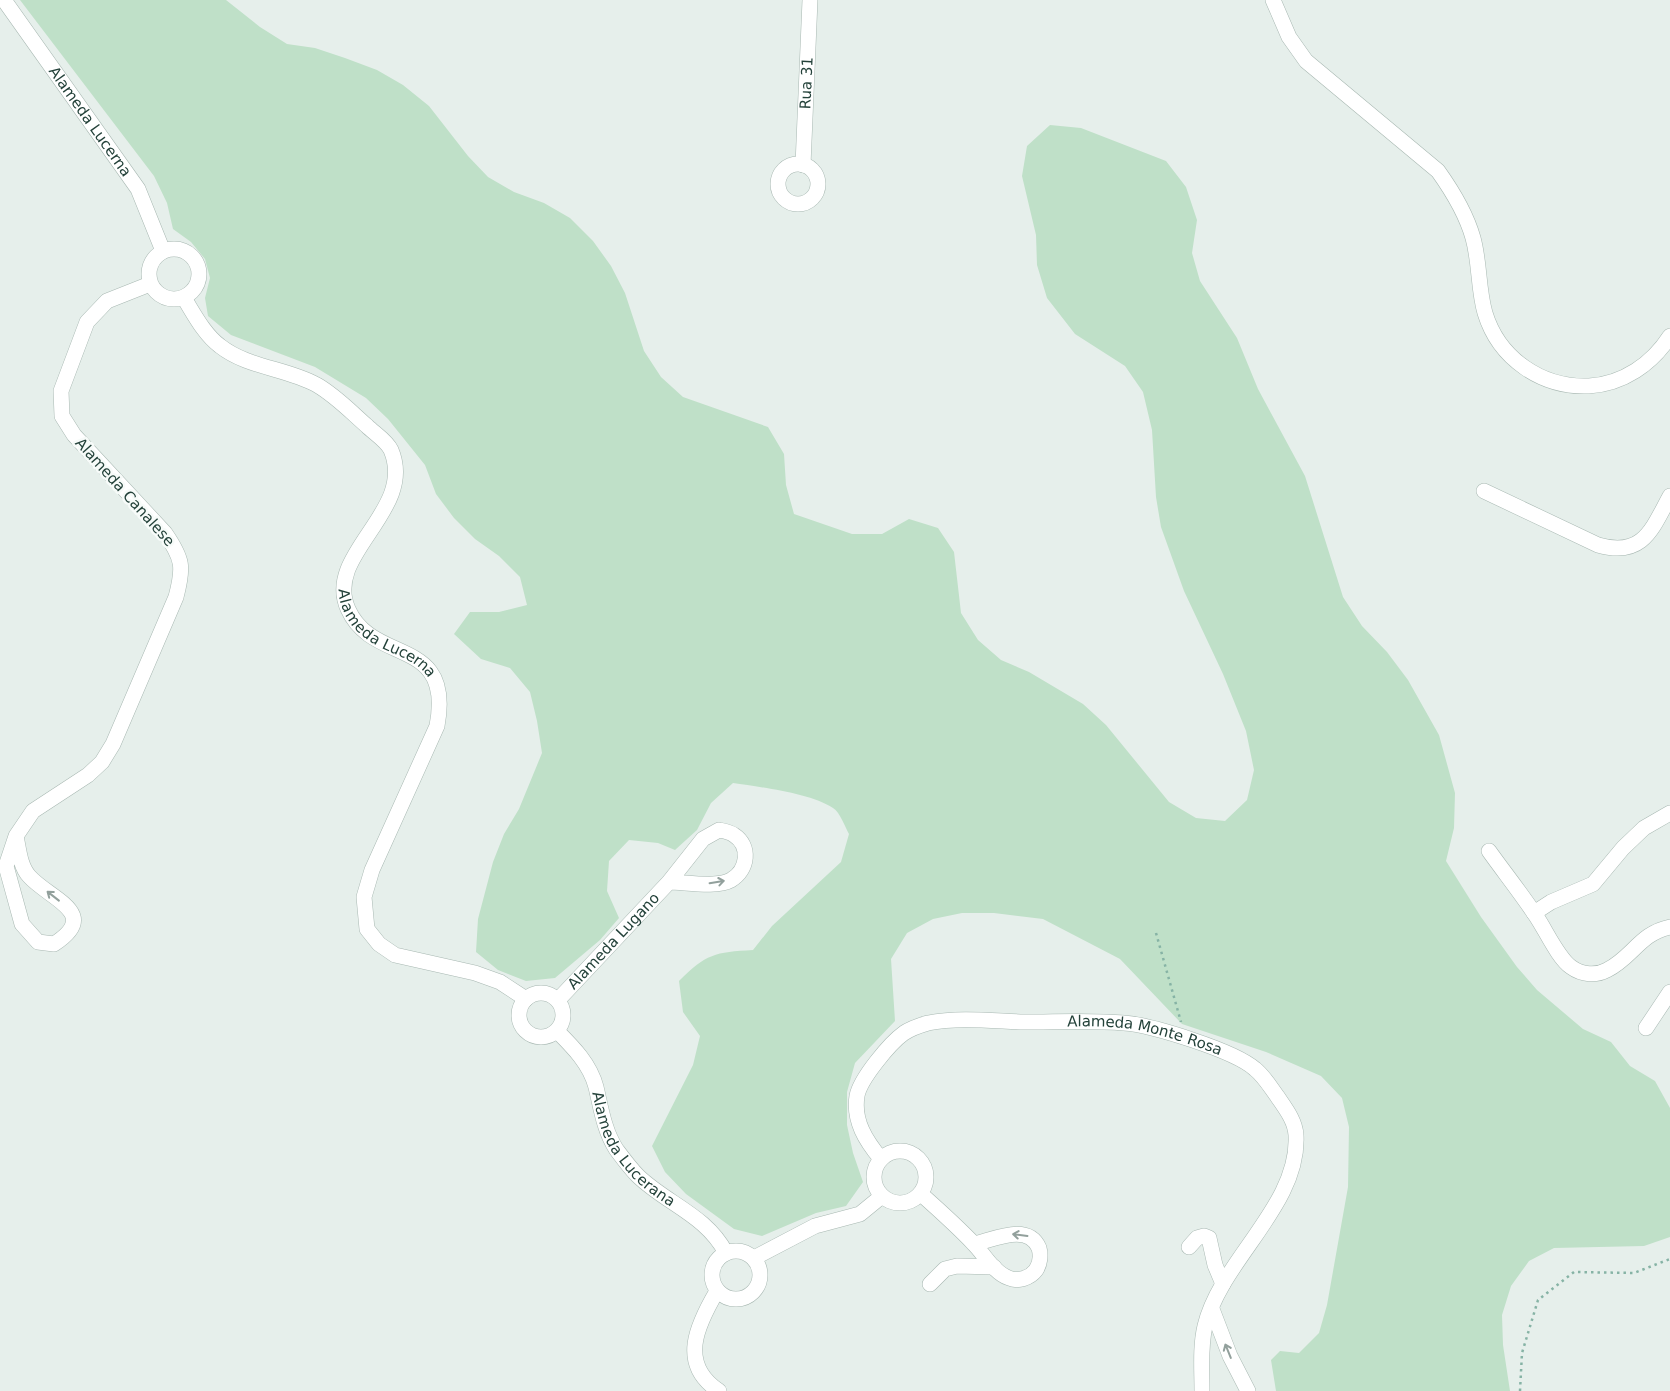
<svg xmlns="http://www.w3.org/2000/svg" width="1670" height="1391" viewBox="0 0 1670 1391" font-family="'DejaVu Sans',sans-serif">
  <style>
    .green { fill: #bfe0c8 }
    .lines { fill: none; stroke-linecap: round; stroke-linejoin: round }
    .minor-casing { stroke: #a8b8b2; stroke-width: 16 }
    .path { stroke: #86b3a5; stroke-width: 2.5; stroke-dasharray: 2.5 4; stroke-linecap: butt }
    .minor { stroke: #fff; stroke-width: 15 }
    .oneway { stroke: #92a09c }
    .labels { text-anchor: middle; stroke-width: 5; stroke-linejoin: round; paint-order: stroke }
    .street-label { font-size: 15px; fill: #24423a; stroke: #f7fbf9 }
  </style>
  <rect width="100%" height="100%" fill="#e6efeb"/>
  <!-- green -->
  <path class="green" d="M20,0H226L260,27L287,44L315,48L345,58L377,70L403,85L429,106L468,156L488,177L514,192L544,203L570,218L593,241L611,266L625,293L644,351L661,377L683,397L768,427L784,454L786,485L794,514L852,534H882L909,519L938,528L954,552L961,613L978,640L1001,660L1029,672L1083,704L1106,725L1169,802L1196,818L1225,821L1247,800L1254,770L1246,731L1223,674L1184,591L1161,527L1156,497L1152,430L1143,392L1125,366L1075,334L1047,298L1037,265L1036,235L1022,176L1027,146L1050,125L1081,128L1166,161L1186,187L1197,220L1192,253L1200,281L1237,338L1258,389L1305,476L1343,597L1362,626L1387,652L1408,680L1439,735L1455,793L1454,828L1446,861L1481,917L1517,967L1537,990L1583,1029L1611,1042L1630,1066L1655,1081L1670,1108V1237L1644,1246L1554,1248L1529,1261L1511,1286L1502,1315L1503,1345L1510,1391H1276L1271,1360L1280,1351L1299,1353L1319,1333L1327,1305L1348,1187L1349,1127L1342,1098L1321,1076L1266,1052L1182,1024L1120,959L1043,919L994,913H962L933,919L907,933L891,959L895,1021L855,1063L847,1092V1125L853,1153L863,1182L846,1206L816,1213L762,1236L734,1229L686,1194L665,1172L652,1146L693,1065L700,1036L683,1012L679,981C706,954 715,952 753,950L772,926L841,862L849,834C845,827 840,812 833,808C810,793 760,787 733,783L711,803L697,830L675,850L658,843L629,840L609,861L607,891L619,918L600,940L555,978L526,981L498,970L476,952L478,919L493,862L504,834L519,809L542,753L537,721L530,692L510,668L481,659L454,634L470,612H499L527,605L520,577L499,556L475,539L454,518L436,494L425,465L388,419L366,398L315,367L231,335L208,316L205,298L210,278L205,259L191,242L173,229L167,203L154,176Z"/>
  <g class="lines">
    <defs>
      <g id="minor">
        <path id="s1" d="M4,0L138,189L163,251"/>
        <path d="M1273,0L1289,37L1306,61L1438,171C1453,192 1466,213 1473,238C1480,263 1478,289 1485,313C1499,359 1542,388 1589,386C1623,384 1652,364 1670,336"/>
        <circle cx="798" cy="184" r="20"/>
        <path id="s2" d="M803,165L810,0"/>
        <circle cx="174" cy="274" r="25"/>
        <path id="s3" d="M184,298C194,314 204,334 220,346C248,368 286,368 317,385C336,396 351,412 367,426C374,433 387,441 391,450C417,511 323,554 348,609C373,666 454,635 437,726L372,870L364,897L367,929L379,944L395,955L475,973L500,982L526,999"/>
        <path d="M1484,491L1598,545C1643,558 1652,529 1670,496"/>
        <path d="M16,836C19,850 20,866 29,876C49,899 102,913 54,944L38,942L22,924L6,866L16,836L33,811L88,775L102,762L113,744L176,597C184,567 183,559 165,533L74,435L62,416L61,391L87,322L107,301L150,284"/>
        <path d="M1489,851C1504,872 1520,892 1534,913C1545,928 1557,957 1571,967C1582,975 1596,976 1607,970C1632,958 1640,933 1670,927"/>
        <path d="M1534,913L1551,902L1593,884L1623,848L1644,828L1670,813"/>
        <circle cx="541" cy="1015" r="22"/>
        <path id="s4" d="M558,1000L669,882L703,839L719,830C724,831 730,832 734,835C751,846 748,870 731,880C717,888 685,882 669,882"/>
        <path d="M1646,1028L1670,992"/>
        <path id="s5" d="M557,1031C573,1047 590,1064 596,1087C601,1108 604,1130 616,1149C622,1157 630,1168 638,1176C667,1204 706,1215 726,1253"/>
        <circle cx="900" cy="1177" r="26"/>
        <path id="s6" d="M881,1159C866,1141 853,1121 857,1096C860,1079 890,1043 904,1033C910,1029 921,1025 928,1023C959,1017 993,1021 1024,1022C1057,1022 1092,1020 1124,1023C1152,1025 1235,1051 1255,1069C1264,1076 1271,1088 1277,1096C1285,1108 1295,1120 1296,1135C1300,1205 1221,1260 1205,1326C1200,1347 1202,1369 1202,1391"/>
        <path d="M921,1194C939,1210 957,1226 974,1244C984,1254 994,1273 1009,1278C1018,1282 1030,1278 1036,1270C1040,1264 1041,1255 1039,1248C1028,1222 993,1240 974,1244"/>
        <path d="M1189,1247L1197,1238L1204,1236L1209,1238L1215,1265L1223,1284"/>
        <circle cx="736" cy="1275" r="24"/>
        <path d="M754,1258L815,1226L860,1214L882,1196"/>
        <path d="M930,1284L945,1269L957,1266L994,1267"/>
        <path d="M717,1291C697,1325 678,1364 719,1391"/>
        <path d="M1212,1309L1230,1356L1248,1391"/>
      </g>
    </defs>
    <!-- minor casing -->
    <use href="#minor" class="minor-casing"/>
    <!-- path -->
    <path class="path" d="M1156,933L1181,1022
      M1520,1391L1522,1353L1538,1300L1574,1272L1634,1273L1670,1259"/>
    <!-- minor -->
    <use href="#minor" class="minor"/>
  </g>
  <!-- one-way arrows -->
  <defs><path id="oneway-shaft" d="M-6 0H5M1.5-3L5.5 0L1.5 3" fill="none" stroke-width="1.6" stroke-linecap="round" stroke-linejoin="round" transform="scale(1.25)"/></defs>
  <g class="oneway">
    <use href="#oneway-shaft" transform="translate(717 882) rotate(-9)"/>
    <use href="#oneway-shaft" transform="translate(53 896) rotate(-142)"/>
    <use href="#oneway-shaft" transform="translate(1020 1235) rotate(-173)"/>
    <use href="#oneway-shaft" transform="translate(1228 1351) rotate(-112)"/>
  </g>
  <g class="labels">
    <!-- street labels -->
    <g class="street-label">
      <text dy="5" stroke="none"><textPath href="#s2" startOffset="82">Rua 31</textPath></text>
      <text dy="5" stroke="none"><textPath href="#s1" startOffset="149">Alameda Lucerna</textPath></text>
      <text transform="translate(125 492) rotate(48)" y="5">Alameda Canalese</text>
      <text dy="5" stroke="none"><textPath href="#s3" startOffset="482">Alameda Lucerna</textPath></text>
      <text dy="5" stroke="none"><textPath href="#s4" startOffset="81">Alameda Lugano</textPath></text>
      <text dy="5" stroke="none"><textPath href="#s6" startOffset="394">Alameda Monte Rosa</textPath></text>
      <text dy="5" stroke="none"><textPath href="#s5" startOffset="144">Alameda Lucerana</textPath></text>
    </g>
  </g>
</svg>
